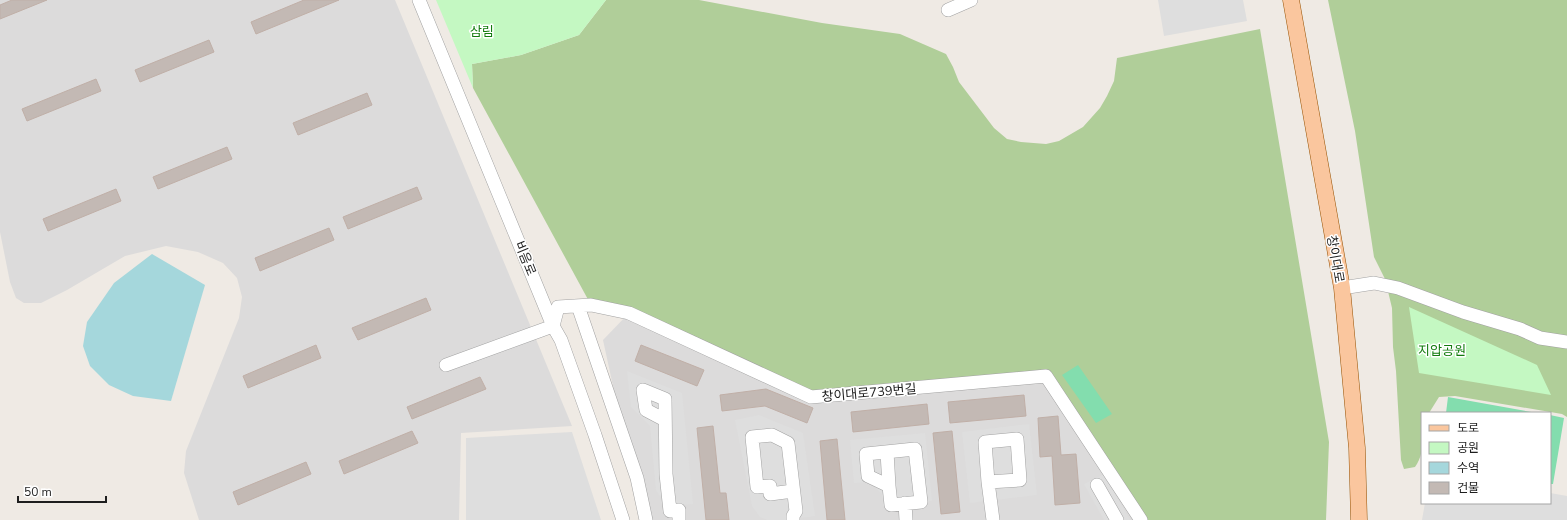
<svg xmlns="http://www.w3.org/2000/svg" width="1567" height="520" viewBox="0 0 1567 520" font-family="'Nunito Sans','Noto Sans KR',sans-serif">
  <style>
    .residential { fill: #dcdbdb }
    .forest { fill: #b0ce99 }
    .park { fill: #c4f8c2 }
    .pitch { fill: #83ddae }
    .parking { fill: #dedede }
    .water { fill: #a5d7dc }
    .building { fill: #c3b9b4; stroke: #c0afa7 }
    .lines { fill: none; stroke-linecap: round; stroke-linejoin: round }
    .minor-casing { stroke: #a2a2a2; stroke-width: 14 }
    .major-casing { stroke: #965102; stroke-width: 17 }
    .minor { stroke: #fff; stroke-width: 13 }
    .major { stroke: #fac69e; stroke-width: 16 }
    .labels { text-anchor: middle; stroke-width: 3; stroke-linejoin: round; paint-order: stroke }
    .park-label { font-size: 13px; fill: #127b0d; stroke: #fff }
    .street-label { font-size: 13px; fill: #1e1e1e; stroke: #fff }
  </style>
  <rect width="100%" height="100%" fill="#efeae4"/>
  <!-- residential -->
  <path class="residential" d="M0,0H395L572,426L461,433L459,520H199L184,473L186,451L239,318L242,297L237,278L223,263L198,252L166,246L125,256L67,290L41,303H24L16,298L10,282L0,232Z
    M629,313L1046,376L1141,520H642L603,340Z"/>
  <!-- forest -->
  <path class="forest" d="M606,0H699L822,23L900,34L946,54L953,67L959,82L994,128L1007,139L1021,142L1046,144L1059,141L1083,127L1100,108L1107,96L1114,81L1117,58L1260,29L1329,442L1326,520H1141L1046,376L811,397L629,313L591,305L473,88L472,64L521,55L579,35Z
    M1328,0H1567V417L1562,414L1455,396L1439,397L1429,413H1422C1422,430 1426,453 1415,467L1404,469L1401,460L1396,371L1393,347L1392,308L1385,279L1374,257L1355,131Z"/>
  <!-- park -->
  <path class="park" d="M436,0H606L579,35L521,55L472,64L473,88Z
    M1409,307L1537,365L1551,395L1419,373Z"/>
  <!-- pitch -->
  <path class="pitch" d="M1078,365L1112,414L1096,423L1062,375Z
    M1448,397L1537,413H1446Z
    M1550,415L1564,418L1553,484H1550Z"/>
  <!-- parking -->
  <path class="parking" d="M1158,0H1243L1247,21L1164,36Z
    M627,371L682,393L693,504L666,506L656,490L650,426L631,407Z
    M759,415L803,433L815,516L787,520H767L760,517L752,506L735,420Z
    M1029,424L1037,495L970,503L962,432Z
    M572,432L601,520H466V438Z
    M925,433L932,501L883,505L882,494L870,482L854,483L850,440Z
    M1104,474L1130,520H1104L1084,484Z
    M1550,493L1567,496V520H1422L1425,503H1550Z"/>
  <!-- water -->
  <path class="water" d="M152,254L205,285L171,401L133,396L109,385L90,366L83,346L87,322L114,283Z"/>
  <!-- building -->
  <path class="building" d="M12,0H47L0,19V5Z
    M304,0H339L256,34L251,22Z
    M209,40L214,52L140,82L135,70Z
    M96,79L101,91L27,121L22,109Z
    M367,93L372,105L298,135L293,123Z
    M227,147L232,159L158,189L153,177Z
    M417,187L422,199L348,229L343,217Z
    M116,189L121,201L48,231L43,219Z
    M329,228L334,240L260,271L255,258Z
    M426,298L431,310L358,340L352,328Z
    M316,345L321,358L248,388L243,376Z
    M641,345L704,370L697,386L635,361Z
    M480,377L486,389L412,419L407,407Z
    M766,389L813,408L807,423L765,406L722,411L720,395Z
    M1024,395L1026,416L950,423L948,402Z
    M927,404L929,424L853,432L851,412Z
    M1058,416L1061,455L1076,454L1080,503L1055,505L1052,456L1040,457L1038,418Z
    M713,426L720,493H726L729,520H706L697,428Z
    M412,431L418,443L344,474L339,461Z
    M952,431L960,512L941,514L933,433Z
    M837,439L845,520H827L820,441Z
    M306,462L311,474L238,505L233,492Z"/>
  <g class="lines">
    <defs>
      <path id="minor" d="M419,0L553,326L561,340L595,435L623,520
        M948,10L971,0
        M1342,288L1374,283L1398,288L1463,312L1520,329L1540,338L1567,342
        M578,306L637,478L646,520
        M446,365L553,326L558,307L591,305L629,313L811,397L1046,376L1141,520
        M665,420L646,410L643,390L665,399L666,474L670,511L679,510V520
        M915,449L921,502L891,505L889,486L868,476L866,454Z
        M887,452L889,486
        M988,482L1020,480L1017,439L985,442L988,482L993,520
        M1097,485L1117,520
        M905,503L906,520
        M793,520V516L796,511L788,443L772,435L752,437L757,487L770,486V494L793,491"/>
      <path id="major" d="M1291,0L1342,288L1357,448L1359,520"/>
    </defs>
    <!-- minor casing -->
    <use href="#minor" class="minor-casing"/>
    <!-- major casing -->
    <use href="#major" class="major-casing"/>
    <!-- minor -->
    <use href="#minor" class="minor"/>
    <!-- major -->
    <use href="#major" class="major"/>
  </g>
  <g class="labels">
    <!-- park labels -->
    <g class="park-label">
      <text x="482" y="36">삼림</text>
      <text x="1442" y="355">지압공원</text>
    </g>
    <!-- street labels -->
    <g class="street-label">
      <text transform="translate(526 258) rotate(68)" y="5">비음로</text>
      <text transform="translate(1336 259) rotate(80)" y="5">창이대로</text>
      <text transform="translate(869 392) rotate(-5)" y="5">창이대로739번길</text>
    </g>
  </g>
  <!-- legend -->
  <rect x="1421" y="412" width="130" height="92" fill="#ffffff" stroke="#a5a5a5"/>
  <rect x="1429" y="425" width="20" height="6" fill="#fac69e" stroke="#a5a5a5"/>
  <text x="1457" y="432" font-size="12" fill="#1e1e1e">도로</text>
  <rect x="1429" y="442" width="20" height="12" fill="#c4f8c2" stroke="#a5a5a5"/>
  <text x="1457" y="452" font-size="12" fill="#1e1e1e">공원</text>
  <rect x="1429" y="462" width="20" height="12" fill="#a5d7dc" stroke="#a5a5a5"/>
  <text x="1457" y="472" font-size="12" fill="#1e1e1e">수역</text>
  <rect x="1429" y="482" width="20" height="12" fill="#c3b9b4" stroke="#a5a5a5"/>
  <text x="1457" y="492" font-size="12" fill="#1e1e1e">건물</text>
  <!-- scale -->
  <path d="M18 496v6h88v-6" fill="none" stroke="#1e1e1e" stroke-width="2"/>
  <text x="24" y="496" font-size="12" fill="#1e1e1e" stroke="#ffffff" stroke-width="3" paint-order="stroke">50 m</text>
</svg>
